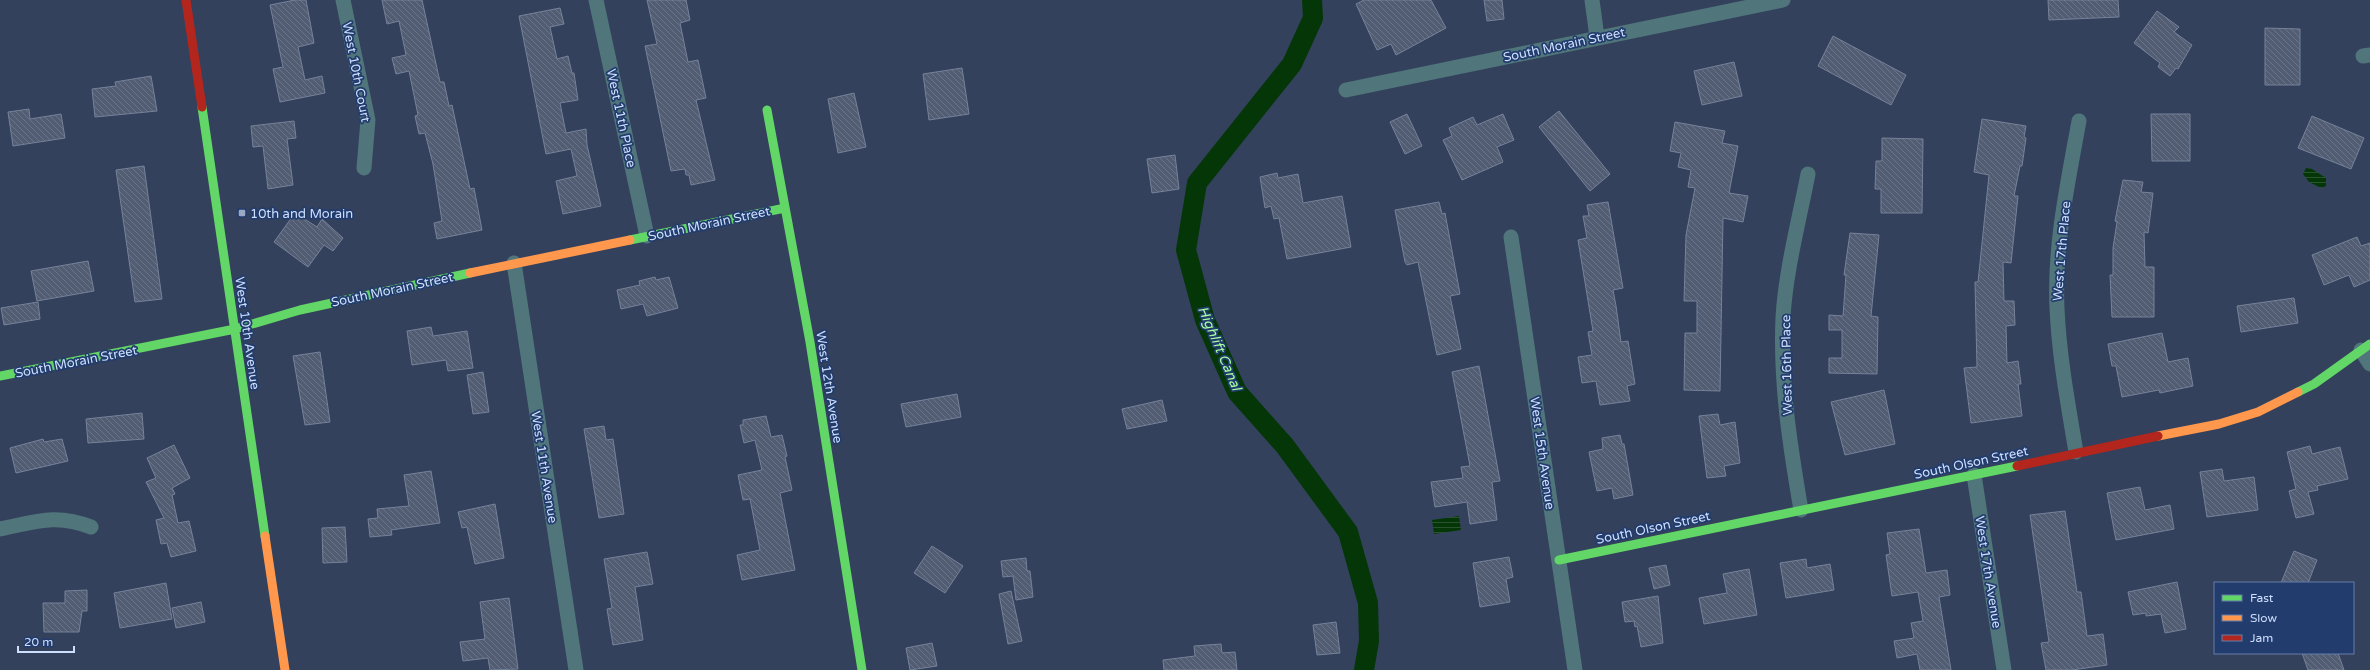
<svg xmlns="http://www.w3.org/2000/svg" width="2370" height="670" viewBox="0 0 2370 670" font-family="'Varela Round',sans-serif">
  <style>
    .water { fill: url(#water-rules) }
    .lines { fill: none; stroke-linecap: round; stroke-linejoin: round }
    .canal { stroke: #053608; stroke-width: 20 }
    .building { fill: url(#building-back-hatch); stroke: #768299 }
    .street { stroke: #50757b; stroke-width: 15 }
    .fast { stroke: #63d668; stroke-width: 9 }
    .slow { stroke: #ff974d; stroke-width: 9 }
    .jam { stroke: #b3261e; stroke-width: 9 }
    .poi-dot { fill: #98a8c5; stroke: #223c6d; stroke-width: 1.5 }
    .labels { text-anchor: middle; stroke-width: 3.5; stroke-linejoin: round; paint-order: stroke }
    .street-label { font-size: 13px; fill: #cedffd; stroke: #223c6d }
    .poi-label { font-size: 13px; fill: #cedffd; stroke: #223c6d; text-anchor: start }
    .water-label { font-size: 14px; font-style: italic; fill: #a6fe9c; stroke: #223c6d }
  </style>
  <defs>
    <pattern id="water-rules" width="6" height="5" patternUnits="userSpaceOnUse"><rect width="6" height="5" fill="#053608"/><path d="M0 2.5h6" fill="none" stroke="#28532d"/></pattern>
    <pattern id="building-back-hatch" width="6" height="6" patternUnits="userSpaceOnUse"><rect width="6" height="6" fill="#525d74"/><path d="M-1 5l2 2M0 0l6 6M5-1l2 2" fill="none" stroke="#6a7489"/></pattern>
  </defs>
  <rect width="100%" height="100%" fill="#33415c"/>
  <!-- water -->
  <path class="water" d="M2306,168L2312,169L2326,178V186L2321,188L2309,182L2303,174Z
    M1459,516L1461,530L1434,534L1432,520Z"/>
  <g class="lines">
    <!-- canal -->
    <path class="canal" d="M1312,0L1313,18L1292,64L1197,183L1186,250L1205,320L1237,392L1285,446L1348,532L1368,603L1369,641L1364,670"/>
  </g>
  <!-- building -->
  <path class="building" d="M295,0H306L314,43L298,47L305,80L322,76L325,93L280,102L273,69L283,67L270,5Z
    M382,0H422L440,82H444L449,106L452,105L470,189L474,188L482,230L437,239L434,223L442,221L433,164L425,133L419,134L415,116L418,115L409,71L396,74L392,58L406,55L399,21L387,24Z
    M647,0H686L690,20L680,23L688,62L698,60L706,98L696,100L715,180L691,185L689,175H686L685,169L671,171L645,46L657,44Z
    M1364,0H1431L1446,28L1396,55L1391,44L1377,50L1356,4Z
    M1484,0H1502L1504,19L1487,21Z
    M2048,0H2118L2119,17L2049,20Z
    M560,8L564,24L550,27L557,59L568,56L572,73H574L578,100L560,103L566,133L586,129L587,145L601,206L563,214L556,181L577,176L571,149L546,154L519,16Z
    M2157,11L2179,27L2174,32L2192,45L2178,69L2176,68L2170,76L2158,67L2160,63L2134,43Z
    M2265,28L2300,29V85H2265Z
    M1833,36L1906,75L1891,105L1818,66Z
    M1734,62L1742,96L1702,105L1694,71Z
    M962,68L969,114L929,120L923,74Z
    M151,76L157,111L95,117L92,89L116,86L115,82Z
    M854,93L866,147L838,153L828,99Z
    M29,109L30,119L61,114L65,138L13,146L8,112Z
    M1559,111L1610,174L1590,191L1539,127Z
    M1407,114L1422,146L1405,154L1390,122Z
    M1503,114L1514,140L1497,147L1503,162L1462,180L1443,140L1452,136L1449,128L1473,117L1477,125Z
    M2151,114H2190V161H2152Z
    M2312,116L2364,138L2351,169L2298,148Z
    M1982,119L2026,126L2024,137L2026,138L2022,166H2020L2014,196H2018L2011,263L2003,262L2004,301H2014L2015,325L2006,326L2007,363L2018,361L2021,384H2018L2022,416L1971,423L1964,368L1977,367L1975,282H1978L1989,175L1974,172Z
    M294,121L296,138L287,139L293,185L268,189L263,146L253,147L251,126Z
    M1675,122L1725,131L1722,143L1738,146L1729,193L1748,196L1743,222L1723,218L1720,391L1684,390L1685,333H1697V301H1684L1686,235L1695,188L1688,187L1691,170L1678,167L1681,153L1670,151Z
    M1882,138L1923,139L1922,213H1881V189H1875L1876,161H1882Z
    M1175,155L1179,189L1152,193L1147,159Z
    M144,166L162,299L135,302L116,170Z
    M1277,173L1278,178L1298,174L1303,203L1342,196L1351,247L1287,259L1279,218L1274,219L1271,206L1265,208L1260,177Z
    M2123,180L2143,182L2141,192L2153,193L2148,233L2144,232L2145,267H2154V317H2112L2110,275H2113V248L2117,222L2115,221Z
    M1439,202L1442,214L1445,213L1460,294L1450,296L1461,349L1437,355L1418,262L1407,265L1405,262L1395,210Z
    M1608,202L1623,288L1613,290L1616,306L1621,342L1628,341L1635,384L1627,386L1630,401L1600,405L1596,381L1582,383L1578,357L1592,355L1588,332L1593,331L1578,240L1587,238L1583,216H1589L1587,205Z
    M295,213L317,227L322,219L343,238L333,251L324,245L308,267L274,242Z
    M1850,233L1879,235L1871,316L1878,317L1877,374L1829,373V358H1842V330H1829V315L1843,316L1846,275H1844Z
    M2357,237L2361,246L2370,243V280L2354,287L2349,275L2324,285L2312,255Z
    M88,261L94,291L37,301L31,271Z
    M655,277L656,280L669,277L678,308L647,316L643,304L621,309L617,290L640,285L639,281Z
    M2294,298L2298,323L2241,332L2237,306Z
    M38,302L40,319L4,325L1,308Z
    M431,327L433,336L467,331L473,368L448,371L446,360L412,365L407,331Z
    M2162,333L2168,362L2188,358L2193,386L2160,393L2159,390L2122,397L2116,366H2112L2108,344Z
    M320,352L330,422L305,425L293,356Z
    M1479,366L1500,481L1492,482L1497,520L1470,524L1467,502L1435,507L1431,482L1463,478L1461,467L1470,466L1452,372Z
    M483,372L489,412L473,414L467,375Z
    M1884,390L1895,444L1845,455L1831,402Z
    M957,394L961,417L906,427L901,404Z
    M1162,400L1167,421L1127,429L1122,409Z
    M142,413L144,439L88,443L86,419Z
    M1718,414L1720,425L1735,422L1740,463L1724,466L1726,476L1707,478L1699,416Z
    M766,416L771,437L782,435L787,456L785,457L792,490L780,493L795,570L742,580L737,555L760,550L750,499L743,500L738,475L762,470L755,440L744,443L740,425H743V420Z
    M604,426L606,440L613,439L624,514L599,518L584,429Z
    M1620,435L1622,444H1624L1633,495L1614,499L1612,488L1597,491L1589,452L1603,449L1602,438Z
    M43,439L44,442L62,439L68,461L16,473L10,448Z
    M174,445L190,478L172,488L175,494L172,495L178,523L189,521L196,551L171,557L167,543L161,544L156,520L164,518L146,482L156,478L147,458Z
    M2310,446L2312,454L2340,447L2348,479L2317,486L2318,490L2308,492L2314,514L2296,518L2289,491L2296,489L2287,452Z
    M2222,469L2224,481L2254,477L2258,510L2207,517L2200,472Z
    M431,471L440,523L391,530L392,535L370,537L368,519L378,518L377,509L409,506L404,475Z
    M2140,487L2145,510L2170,505L2174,529L2116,540L2107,493Z
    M495,504L504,558L475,564L467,527L462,528L458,512Z
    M2065,511L2077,592H2081L2087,636L2103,634L2107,665L2072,670H2046L2041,643L2049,642L2030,515Z
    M345,527L347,562L323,563L322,528Z
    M1919,529L1926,573L1947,570L1950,595L1939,597L1951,670H1920L1917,654L1897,658L1894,641L1914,638L1911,623L1923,621L1918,592L1892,596L1886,555L1890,554L1887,533Z
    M932,546L963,566L945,593L914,573Z
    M2294,551L2317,560L2308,583H2281Z
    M647,552L653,584L635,587L643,640L613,645L607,609L612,608L604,559Z
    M1509,557L1513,577L1506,579L1510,602L1480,607L1473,563Z
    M1026,558L1027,571H1030L1033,597L1016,600L1013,576L1003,577L1001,561Z
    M1806,559L1807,568L1830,564L1834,590L1786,598L1780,563Z
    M1666,565L1670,585L1654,589L1649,568Z
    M1749,569L1757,615L1704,624L1699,598L1727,593L1723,574Z
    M2177,582L2186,629L2165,633L2161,614L2146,616V613L2133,615L2128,592Z
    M166,583L172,619L120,628L114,593Z
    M87,590V611H82L79,632H44L43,603H65V591Z
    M1011,591L1022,641L1008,644L999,594Z
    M1658,596L1663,643L1641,647L1637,626L1635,627L1634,621L1625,622L1622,602Z
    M509,598L518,669L490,670L488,658L463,661L460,642L485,639L480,602Z
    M201,602L205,622L176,628L172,608Z
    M1336,622L1340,653L1317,655L1313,625Z
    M932,643L937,666L910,670L906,648Z
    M1221,644L1222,653L1235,652L1237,670H1164L1163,660L1195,656L1194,646Z
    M2302,653H2338L2344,670H2308Z"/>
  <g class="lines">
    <!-- street -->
    <path class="street" d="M343,0L368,120L364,168
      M596,0L647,236
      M1592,0L1597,37
      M2363,56L2370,55
      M1346,90L1783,0
      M1511,237L1575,670
      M514,263L576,670
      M2361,350L2370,364
      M2076,452C2068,404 2059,356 2057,308C2054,245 2068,182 2079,121
      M1974,475L2004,670
      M1801,510C1790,446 1780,382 1783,317C1786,269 1799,221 1808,174
      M0,529C35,522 56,513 91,527"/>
    <!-- fast -->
    <path class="fast" d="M202,107L265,536
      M767,110L810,342L862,670
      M630,240L785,208
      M0,376L235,329L300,310L470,273
      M2298,392L2314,384L2370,344
      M1559,560L2017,466"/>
    <!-- slow -->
    <path class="slow" d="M470,273L630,240
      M2158,436L2219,424L2258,412L2298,392
      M265,536L285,670"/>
    <!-- jam -->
    <path class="jam" d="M186,0L202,107
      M2017,466L2158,436"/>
  </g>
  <!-- markers -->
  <rect class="poi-dot" x="238" y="209" width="8" height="8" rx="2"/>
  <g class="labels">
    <!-- street labels -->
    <g class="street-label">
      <text transform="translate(1564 44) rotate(-12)" y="5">South Morain Street</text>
      <text transform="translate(357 72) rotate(79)" y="5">West 10th Court</text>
      <text transform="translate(622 118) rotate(78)" y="5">West 11th Place</text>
      <text transform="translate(709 223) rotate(-12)" y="5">South Morain Street</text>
      <text transform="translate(2061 251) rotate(-85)" y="5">West 17th Place</text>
      <text transform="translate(392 289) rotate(-12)" y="5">South Morain Street</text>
      <text transform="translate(248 333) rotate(82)" y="5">West 10th Avenue</text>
      <text transform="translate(76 361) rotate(-11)" y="5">South Morain Street</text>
      <text transform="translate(1786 365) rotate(-91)" y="5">West 16th Place</text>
      <text transform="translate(830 387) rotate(81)" y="5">West 12th Avenue</text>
      <text transform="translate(1543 453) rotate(82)" y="5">West 15th Avenue</text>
      <text transform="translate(1971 462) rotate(-12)" y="5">South Olson Street</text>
      <text transform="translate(545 467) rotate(81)" y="5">West 11th Avenue</text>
      <text transform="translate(1653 527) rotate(-12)" y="5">South Olson Street</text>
      <text transform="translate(1989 572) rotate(81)" y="5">West 17th Avenue</text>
    </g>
    <!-- poi labels -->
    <g class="poi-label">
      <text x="250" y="218">10th and Morain</text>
    </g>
    <!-- water labels -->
    <g class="water-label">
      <text transform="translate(1220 348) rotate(67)" y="5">Highlift Canal</text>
    </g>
  </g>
  <!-- legend -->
  <rect x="2214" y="582" width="140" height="72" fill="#223c6d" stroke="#677da7"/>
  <rect x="2222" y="595" width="20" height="6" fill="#63d668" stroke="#677da7"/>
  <text x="2250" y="602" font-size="12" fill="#cedffd">Fast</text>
  <rect x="2222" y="615" width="20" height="6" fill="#ff974d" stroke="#677da7"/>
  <text x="2250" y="622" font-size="12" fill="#cedffd">Slow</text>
  <rect x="2222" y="635" width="20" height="6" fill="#b3261e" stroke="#677da7"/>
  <text x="2250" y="642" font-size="12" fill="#cedffd">Jam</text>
  <!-- scale -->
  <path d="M18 646v6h56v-6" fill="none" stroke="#cedffd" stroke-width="2"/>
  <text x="24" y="646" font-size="12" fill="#cedffd" stroke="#223c6d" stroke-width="3" paint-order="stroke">20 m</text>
</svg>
